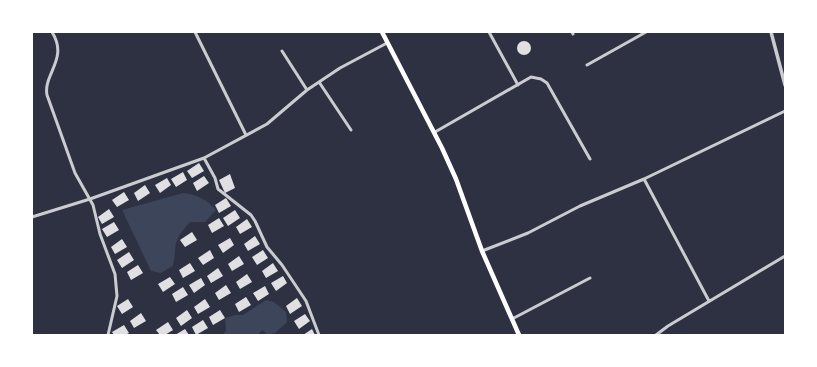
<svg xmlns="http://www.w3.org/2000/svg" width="817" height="367" viewBox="0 0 817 367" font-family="'Noto Sans',sans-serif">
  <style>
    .green { fill: #3c4559 }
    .building { fill: #e0e0e3 }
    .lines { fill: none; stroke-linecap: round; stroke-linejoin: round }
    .minor { stroke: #caccd0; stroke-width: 3 }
    .tertiary { stroke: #caccd0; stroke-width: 3.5 }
    .trunk { stroke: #fff; stroke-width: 4.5 }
  </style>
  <rect width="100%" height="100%" fill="#2d3142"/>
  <!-- green -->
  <path class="green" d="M183,193C198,195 206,199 216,210L205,222H190C171,243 178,242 173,266L161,273L151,271L122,210Z
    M266,300L274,302L286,312L287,322L275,333L268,335L262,330L258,335H223L226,330L225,318L235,315H243Z"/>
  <!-- building -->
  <path class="building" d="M517 48a7 7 0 1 1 14 0a7 7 0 1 1-14 0Z
    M199,163L204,171L192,178L187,171Z
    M183,172L187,180L176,187L171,179Z
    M230,174L235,188L225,193L219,180Z
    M204,176L209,183L197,191L193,183Z
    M167,178L171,185L160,193L155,185Z
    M145,185L150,193L138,201L134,193Z
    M124,192L129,200L117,207L112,200Z
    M226,198L231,206L219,213L215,205Z
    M109,209L114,217L102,224L98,217Z
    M235,210L240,218L228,226L223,218Z
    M219,218L224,226L212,233L208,225Z
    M247,219L252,227L240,234L236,227Z
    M114,222L119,230L107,237L102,229Z
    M192,232L197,240L185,247L180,240Z
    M255,236L260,244L248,251L244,244Z
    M230,238L234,245L223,253L218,245Z
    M122,239L127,247L115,254L111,247Z
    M210,250L214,258L203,265L198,258Z
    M263,250L268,258L257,265L252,257Z
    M129,252L134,260L122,268L117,260Z
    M239,256L244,264L232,271L228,264Z
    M190,263L195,271L183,278L179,270Z
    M273,263L278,271L266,278L262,271Z
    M138,265L143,273L131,280L127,272Z
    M218,268L223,276L211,283L207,276Z
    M247,274L252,282L240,289L236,282Z
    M283,276L287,283L276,291L271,283Z
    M170,277L175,284L163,292L158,284Z
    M201,278L205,285L194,293L189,285Z
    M226,285L231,293L219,300L215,293Z
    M265,286L269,294L258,301L253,293Z
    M183,287L188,295L176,302L172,294Z
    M246,297L251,305L239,312L235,304Z
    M297,298L302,306L290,314L286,306Z
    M128,299L133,307L122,314L117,306Z
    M205,299L210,307L198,314L194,307Z
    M187,310L192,318L181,326L176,318Z
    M220,310L225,318L213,325L209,317Z
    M141,313L146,321L134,328L130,321Z
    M305,314L310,321L299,329L294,321Z
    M203,320L208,328L196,335L192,327Z
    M168,322L173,330L165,335H160L156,330Z
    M124,325L129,333L125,335H114L112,332Z
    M185,329L189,335H175Z
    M312,329L315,335H303Z"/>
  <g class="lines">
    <!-- minor -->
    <path class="minor" d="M52,32C69,59 43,74 47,95L75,173L93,205L100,234L115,274L117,296L108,335
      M195,32L246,135
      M489,32L518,85
      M572,32L573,34
      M282,51L307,90
      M587,65L646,32
      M319,82L351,130
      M435,132L531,77L541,79L547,83L590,159
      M204,158L215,178L218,189L251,215L255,221L267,247L282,265L306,301L319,335
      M644,179L709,301
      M32,217L90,199L204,158L267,124L307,90L340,68L387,43
      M482,251L528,233L580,206L644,179L785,111
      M512,319L590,278
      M656,335L668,326L785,256"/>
    <!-- tertiary -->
    <path class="tertiary" d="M771,32L785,85"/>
    <!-- trunk -->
    <path class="trunk" d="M382,32L442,148L456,179L482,251L519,335"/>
  </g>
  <!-- border -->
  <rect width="817" height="367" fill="none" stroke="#ffffff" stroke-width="66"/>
</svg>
